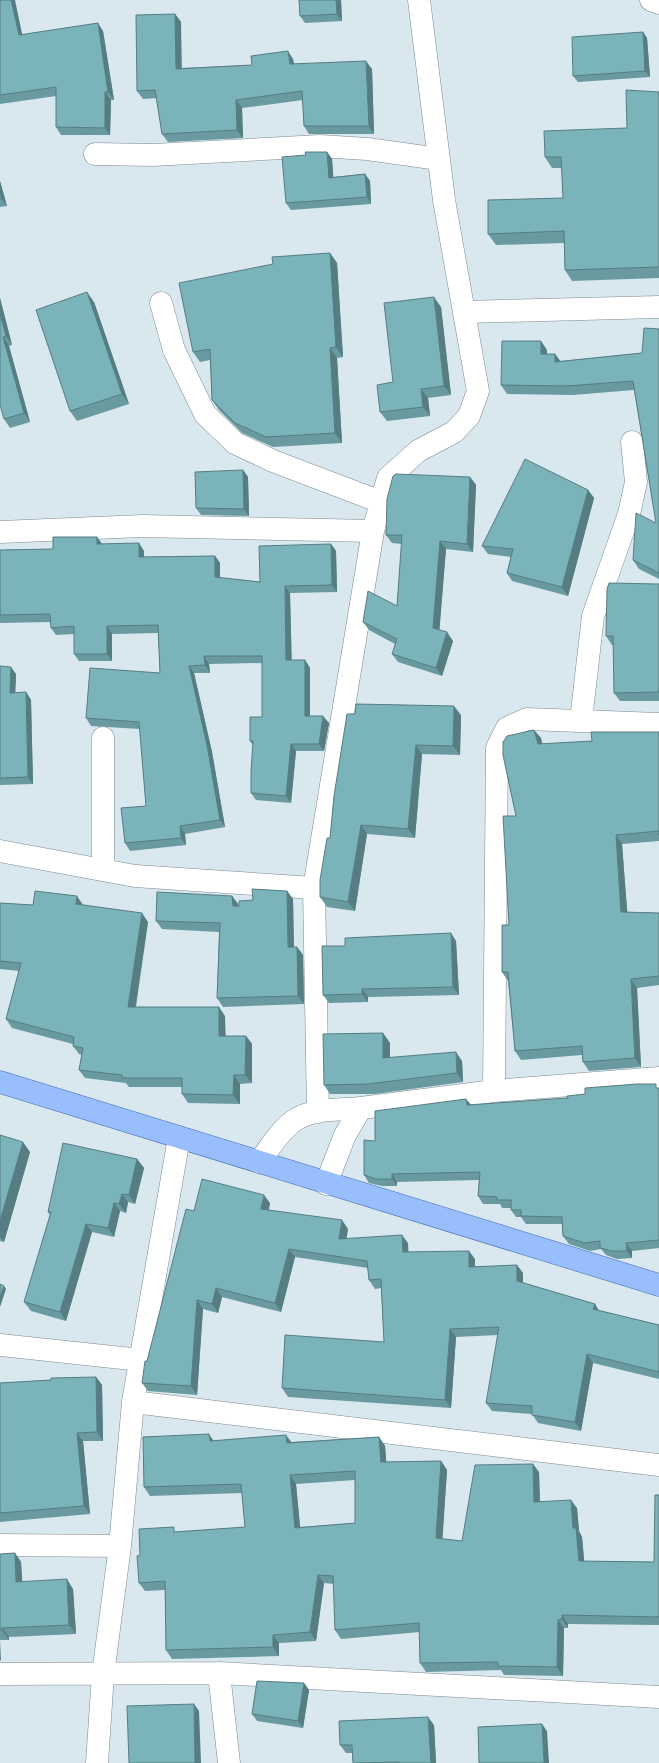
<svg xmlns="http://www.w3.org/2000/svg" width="659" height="1763" viewBox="0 0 659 1763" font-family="Cabin,sans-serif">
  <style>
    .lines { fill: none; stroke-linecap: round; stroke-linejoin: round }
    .minor-casing { stroke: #7c8990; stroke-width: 23 }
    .major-casing { stroke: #406ab0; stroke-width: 23 }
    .minor { stroke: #fff; stroke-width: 22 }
    .major { stroke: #98befd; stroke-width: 22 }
    .wall { fill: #699aa0; fill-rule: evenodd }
    .shaded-wall { fill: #557d82 }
    .building { fill: #7ab3ba; stroke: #557d82; fill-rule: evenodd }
  </style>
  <rect width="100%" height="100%" fill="#d9e7ef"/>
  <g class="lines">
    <defs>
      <path id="minor" d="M651,0L659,3
        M95,154L153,155L320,146L367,149L439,159
        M161,303L174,350L205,414L235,443L273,461L381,502
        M464,312L659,307
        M0,532L142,526L373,531
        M581,720L593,616L629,514L636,482L632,442
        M103,738V870
        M0,851L135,876L314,888
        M494,1091L497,748L507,728L527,719L659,724
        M318,1112L314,888L373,531L388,478L418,451L454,432L469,416L478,391L444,200L419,0
        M259,1162C270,1148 280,1130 295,1120C313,1108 340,1110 361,1108
        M326,1184L345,1135L361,1108L494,1091L659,1078
        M0,1345L141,1360
        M133,1402L659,1465
        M0,1545L120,1546
        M219,1673L229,1763
        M0,1674L219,1673L659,1697
        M97,1763L103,1674L120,1546L133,1402L179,1138"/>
      <path id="major" d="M0,1082L659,1285"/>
    </defs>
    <!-- minor casing -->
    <use href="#minor" class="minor-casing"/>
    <!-- major casing -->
    <use href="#major" class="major-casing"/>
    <!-- minor -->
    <use href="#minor" class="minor"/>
    <!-- major -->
    <use href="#major" class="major"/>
  </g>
  <!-- wall -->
  <path class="wall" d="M0,0L22,35L103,31L114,100H111L110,135H61L56,127V96L0,104Z
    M299,0H341L342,21L305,23L300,16Z
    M175,14L181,22V68L252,65L293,59L294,64L372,69L374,134H309L304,126L303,100L242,108L243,138L168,142L162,134L157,98L143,99L137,91Z
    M643,32L647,38L650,77L578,82L573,76Z
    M659,92V278L572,281L565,270L564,243L496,245L488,234L563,198L562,168H552L545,157L627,128Z
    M327,152L332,159L333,177L365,174L370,181L371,204L291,210L286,203L306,155Z
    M0,181L7,206L0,207Z
    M330,253L337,263L343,357L337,358L342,443L273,447L242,433L219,410L212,400L210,360L200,362L193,352Z
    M0,298L12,345L9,346L30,422L10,428L4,419Z
    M94,302L129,404L77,421L70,411Z
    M441,307L451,395L428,398L430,416L387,421L380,412L393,382Z
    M659,329V579L639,569L633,560L656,523L634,390L573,395L507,394L501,385L547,350V354H555L560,361L642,353Z
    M243,470L248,477L249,516L201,515L196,508Z
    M470,477L476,485L473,552L446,549L439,630L453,641L442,676L398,662L392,654L395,644L369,630L363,622L397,606L402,544L392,543L386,535Z
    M588,490L594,498L568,596L512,581L507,573L511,557L488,554L482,546Z
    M97,537L102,544L144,551V557L215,556L220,563V578L260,582L331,544L336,551L337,592L290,593L291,660H305L310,668V716L329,723L324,751H296L291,803L256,800L251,793L253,745L250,741L262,717V663L209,664L210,673H194L212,752L225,827L185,834L186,845L130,851L125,843L146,806L140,729L91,726L86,718L160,673L158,633L112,634V661H79L74,654V634L56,635L51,628L50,622L0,623V550L53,549Z
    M659,584V701H620L614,693L613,645H612L606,636Z
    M0,666L16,674L15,693L26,692L31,700L33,784L0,785Z
    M461,715L460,755L422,754L415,838L367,834L355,911L327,907L320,897L330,838L334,796Z
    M659,732V841L622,844L627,912L659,913V985L637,988L641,1067L589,1071L583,1062L582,1055L521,1060L515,1051L508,981L502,972L509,925L516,816L541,738L542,744L592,741Z
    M287,891L293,899L294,947H297L303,955L304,1004L223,1007L217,998L219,932L162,929L156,921L232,896L238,904V906L253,900Z
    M0,903L33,905H83L148,922L136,1007L225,1016V1036H246L252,1044V1083L240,1084V1104L188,1103L182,1094V1087H129L126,1083L85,1078L79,1070L82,1055L79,1054L73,1046V1044L12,1028L6,1019L19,971L0,969Z
    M456,941L459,995L368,997V1002L329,1003L323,995L345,946Z
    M383,1033L390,1043V1058L462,1061L463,1082L375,1094H330L324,1085Z
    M659,1088V1248L632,1251V1258L617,1259L606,1255L601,1249L590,1251L569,1244L563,1236L562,1224H526L521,1217H516L511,1210V1208H502L500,1204H483L478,1196L479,1180L397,1182V1186H382L369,1183L364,1175L375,1141L470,1105L568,1098Z
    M0,1135L30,1152L4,1242L0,1241Z
    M137,1159L144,1168L135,1204L128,1202L126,1213L120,1211L114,1237L92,1232L66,1321L31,1311L24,1302L50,1215L48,1212Z
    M270,1203L269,1210L348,1229L346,1239L408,1243V1252L475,1259V1266L523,1273V1283L595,1304L599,1311L659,1325V1379L593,1363L581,1431L538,1423L532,1414L492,1411L486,1403L498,1335L456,1337L451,1408L288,1397L282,1388L384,1342L381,1288L375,1289L369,1280L368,1268L295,1257L281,1312L222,1297L218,1313L203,1309L197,1395L148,1391L142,1383L147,1361L194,1211Z
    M96,1377L102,1385L103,1441H83L90,1514L0,1522V1383Z
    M379,1437L385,1446L386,1462L441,1461L447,1470L442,1539L462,1541L539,1472L540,1502L577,1508L579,1531L582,1537L584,1561L654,1562L659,1495V1625L568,1624V1628H564L563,1676L504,1675L501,1670L426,1672L420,1663V1632L341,1639L335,1630L334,1584L324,1583L316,1641L279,1643V1656L172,1659L166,1650L165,1590L145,1591L139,1583L140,1555L177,1532L245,1527L242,1493L150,1496L144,1487L214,1441L292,1442ZM355,1480V1523L300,1527L296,1484Z
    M15,1553L21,1562L22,1582L73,1589L76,1634L9,1637V1640H0V1554Z
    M304,1683L309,1690L303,1728L257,1721L252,1714Z
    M434,1725L436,1763H353L352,1753H346L340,1745Z"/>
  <!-- shaded-wall -->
  <path class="shaded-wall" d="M11,0H15L24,43L19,35Z
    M336,0H341L342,21L337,14Z
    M175,14L181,22L182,77L176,69Z
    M98,23L103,31L114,100L108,92Z
    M643,32L647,38L650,77L645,71Z
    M288,51L293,59L295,72L290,64Z
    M366,61L372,69L374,134L369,126Z
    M105,92L111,100L110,135L105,128Z
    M236,100L242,108L243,138L237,130Z
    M327,152L332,159L334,185L329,178Z
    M365,174L370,181L371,204L367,197Z
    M0,181L7,206L2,199L0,192Z
    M330,253L337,263L343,357L336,347Z
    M87,292L94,302L129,404L122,394Z
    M434,297L441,307L451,395L444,386Z
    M0,298L12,345L6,336L0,314Z
    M3,337L9,346L30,422L24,413Z
    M541,341L547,350V362L541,354Z
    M330,348L337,358L342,443L335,433Z
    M555,354L561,362H555Z
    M421,389L428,398L430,416L423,407Z
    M243,470L248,477L249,516L244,509Z
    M470,477L476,485L473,552L467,544Z
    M588,490L594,498L568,596L562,587Z
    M97,537L102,544H97Z
    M440,541L446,549L439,636L433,628Z
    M139,543L144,551V564L139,557Z
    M331,544L336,551L337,592L332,585Z
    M215,556L220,563V585L215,577Z
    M285,586L290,593L292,668L286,660Z
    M107,626L112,634V661L107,654Z
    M447,632L453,641L442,676L436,668Z
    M204,656L209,664L210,673L205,665Z
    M305,660L310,668V723L305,716Z
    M189,666L194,673L212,752L225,827L220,820Z
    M11,667L16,674L15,700L10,693Z
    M26,692L31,700L33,784L28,777Z
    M454,706L461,715L460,755L453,746Z
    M323,716L329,723L324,751L319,744Z
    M534,730L541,738L544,753L538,744Z
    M291,744L296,751L291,803L286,796Z
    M416,745L422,754L415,838L408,829Z
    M361,825L367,834L355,911L348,902Z
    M180,826L185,834L186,845L181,838Z
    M616,835L622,844L628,921L621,912Z
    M287,891L293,899L294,955L288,947Z
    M77,896L83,905L76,904Z
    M232,896L238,904L239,915L233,906Z
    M142,913L148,922L134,1016L128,1007Z
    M451,933L456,941L459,995L453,987Z
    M297,947L303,955L304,1004L298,996Z
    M631,979L637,988L641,1067L635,1058Z
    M362,989L368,997V1002L362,994Z
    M219,1007L225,1016L226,1045L219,1036Z
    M383,1033L390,1043V1068L383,1058Z
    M246,1036L252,1044V1083L245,1075Z
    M456,1052L462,1061L463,1082L457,1073Z
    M234,1075L240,1084V1104L233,1095Z
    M466,1099L472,1106L467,1105Z
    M23,1142L30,1152L4,1242L0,1237V1221Z
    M137,1159L144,1168L135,1204L129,1195Z
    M392,1174L397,1182V1186L392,1179Z
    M122,1194L128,1202L126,1213L119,1204Z
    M264,1195L270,1203L267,1217L261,1209Z
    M114,1203L120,1211L114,1237L108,1228Z
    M342,1220L348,1229L345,1248L339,1239Z
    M86,1224L92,1232L66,1321L60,1312Z
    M402,1235L408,1243L409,1260L403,1252Z
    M626,1243L632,1251V1258L627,1251Z
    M289,1249L295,1257L281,1312L275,1303Z
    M469,1251L475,1259V1275L469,1267Z
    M517,1265L523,1273V1290L517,1281Z
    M4,1286L6,1289L0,1307V1297Z
    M216,1288L222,1297L218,1313L212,1304Z
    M197,1300L203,1309L197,1395L191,1386Z
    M595,1304L600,1313L593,1309Z
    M450,1329L456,1337L451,1408L445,1400Z
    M587,1354L593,1363L581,1431L575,1422Z
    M96,1377L102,1385L103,1441L97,1432Z
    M77,1433L83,1441L90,1514L84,1506Z
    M209,1434L215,1443L210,1441Z
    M286,1435L292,1443H287Z
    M379,1437L385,1446L387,1471L381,1462Z
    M441,1461L447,1470L442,1547L436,1538Z
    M533,1464L539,1472L540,1511L534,1502Z
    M290,1475L296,1484L301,1536L295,1528Z
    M571,1500L577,1508L579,1531L582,1537L585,1569L579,1561L573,1528Z
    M15,1553L21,1562L23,1591L16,1582Z
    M318,1575L324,1583L316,1641L310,1632Z
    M67,1579L73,1589L76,1634L69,1625Z
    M562,1615L568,1624V1628L562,1619Z
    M558,1620L564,1628L563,1676L557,1667Z
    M2,1628L9,1637V1640L2,1630Z
    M273,1635L279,1643V1656L273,1647Z
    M0,1640L1,1661L0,1660Z
    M304,1683L309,1690L303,1728L298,1721Z
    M194,1704L199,1711L201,1763H195Z
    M428,1717L434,1725L436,1763H431Z
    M542,1724L547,1731L549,1763H544Z"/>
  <!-- building -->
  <path class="building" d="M0,0H11L19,35L98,23L108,92H105V128L56,127V87L0,95Z
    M299,0H336L337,14L300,16Z
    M175,14L176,69L252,65L251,56L288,51L290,64L366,61L369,126H304L302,91L236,100L237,130L162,134L155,90L137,91L136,15Z
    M643,32L645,71L573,76L572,37Z
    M626,90L659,92V267L565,270L564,231L488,234V200L563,198L561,157H545L544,131L627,128Z
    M305,152H327L329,178L365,174L367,197L286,203L282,157L306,155Z
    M0,192L2,199H0Z
    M330,253L336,347L330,348L335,433L266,437L235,423L212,400L210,349L193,352L179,283L273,264L272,257Z
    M87,292L122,394L70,411L36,310Z
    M434,297L444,386L421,389L423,407L380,412L377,385L393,382L384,303Z
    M0,314L6,336L3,337L24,413L4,419L0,405Z
    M644,328L659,329V573L633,560L636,513L656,523L633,381L567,386L501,385L502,341H541V354H555V362L642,353Z
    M525,459L588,490L562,587L507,573L513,549L482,546Z
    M243,470L244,509L196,508L195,472Z
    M396,474L470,477L467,544L440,541L433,628L447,632L436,668L392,654L397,639L363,622L368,591L397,606L402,535H386L387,499L393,476Z
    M53,537H97V544L139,543V557L215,556V577L260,582L259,546L331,544L332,585L285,586L286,660H305V716H323L319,744H291L286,796L251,793V772L253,741H250V717H262V656H204L205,665L189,666L207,745L220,820L180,826L181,838L125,843L121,808L146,806L139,722L86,718L90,668L160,673L158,625L107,626V654H74V626L51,628L50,614L0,615V550L53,549Z
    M609,583L659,584V692L614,693L613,636H606L607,589Z
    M0,666L11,667L10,693L26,692L28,777L0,778Z
    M356,704L454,706L453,746L416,745L408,829L361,825L348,902L320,897V880L327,838H330L334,796L347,714H355Z
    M534,730L538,744L592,741L591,732H659V835V831L616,835L621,912L659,913V976L631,979L635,1058L583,1062L582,1046L515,1051L508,972H502V925H509L503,816H516L503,755V742L507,736Z
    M252,889L287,891L288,947H297L298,996L217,998L220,923L156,921L157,892L232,896L233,906H239V901L253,900Z
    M35,891L77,896L76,904L142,913L128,1007H219V1036H246L245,1075H234L233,1095L182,1094V1078H122V1075L79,1070L83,1048L73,1046L74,1037L6,1019L21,963L0,961V903L33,905Z
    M451,933L453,987L362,989V994L323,995L322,946H345V938Z
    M383,1033V1058L456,1052L457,1073L368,1084L324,1085L323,1034Z
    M637,1084H656V1088H659V1240L626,1243L627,1251H612L600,1248V1241L584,1243L563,1236L562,1217L521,1216V1210H511V1200H497V1197L478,1196L480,1172L392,1174V1179H376L364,1175V1140L375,1141V1111L466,1099L467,1105L568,1098L567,1096L585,1094V1088Z
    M0,1135L23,1142L0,1221Z
    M63,1143L137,1159L129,1195L122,1194L119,1204L114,1203L108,1228L86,1224L60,1312L24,1302L51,1212H48Z
    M202,1179L264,1195L261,1209L342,1220L339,1239L402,1235L403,1252L469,1251V1267L517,1265V1281L595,1304L593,1309L659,1325V1372L587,1354L575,1422L532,1415V1406L486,1403L499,1327L450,1329L445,1400L282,1388L285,1335L384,1342L381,1279L369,1280L367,1261L289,1249L275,1303L216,1288L212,1304L197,1300L191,1386L142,1383L145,1361H147L186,1209L194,1211Z
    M0,1284L4,1286L0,1297Z
    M96,1377L97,1432L77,1433L84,1506L0,1513V1383L51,1380V1378Z
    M209,1434L210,1441L286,1435L287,1443L379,1437L381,1462L441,1461L436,1538L462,1541L475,1465L533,1464L534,1502L571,1500L573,1528H576L579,1561L654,1562L655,1495H659V1617L562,1615V1619L558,1620L557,1667L498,1666V1662L420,1663L419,1623L335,1630L333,1576L318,1575L310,1632L273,1635V1647L166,1650L165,1581L139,1583L137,1556L140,1555L139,1529L174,1527V1532L245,1527L241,1484L144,1487L143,1437ZM355,1471V1523L295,1528L290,1475Z
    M15,1553L16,1582L67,1579L69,1625L2,1628V1630H0V1554Z
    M257,1681L304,1683L298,1721L252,1714Z
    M194,1704L195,1763H129L127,1706Z
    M428,1717L431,1763H400L399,1762L353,1763L352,1745H340L339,1721Z
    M542,1724L544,1763H479L478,1727Z"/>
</svg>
